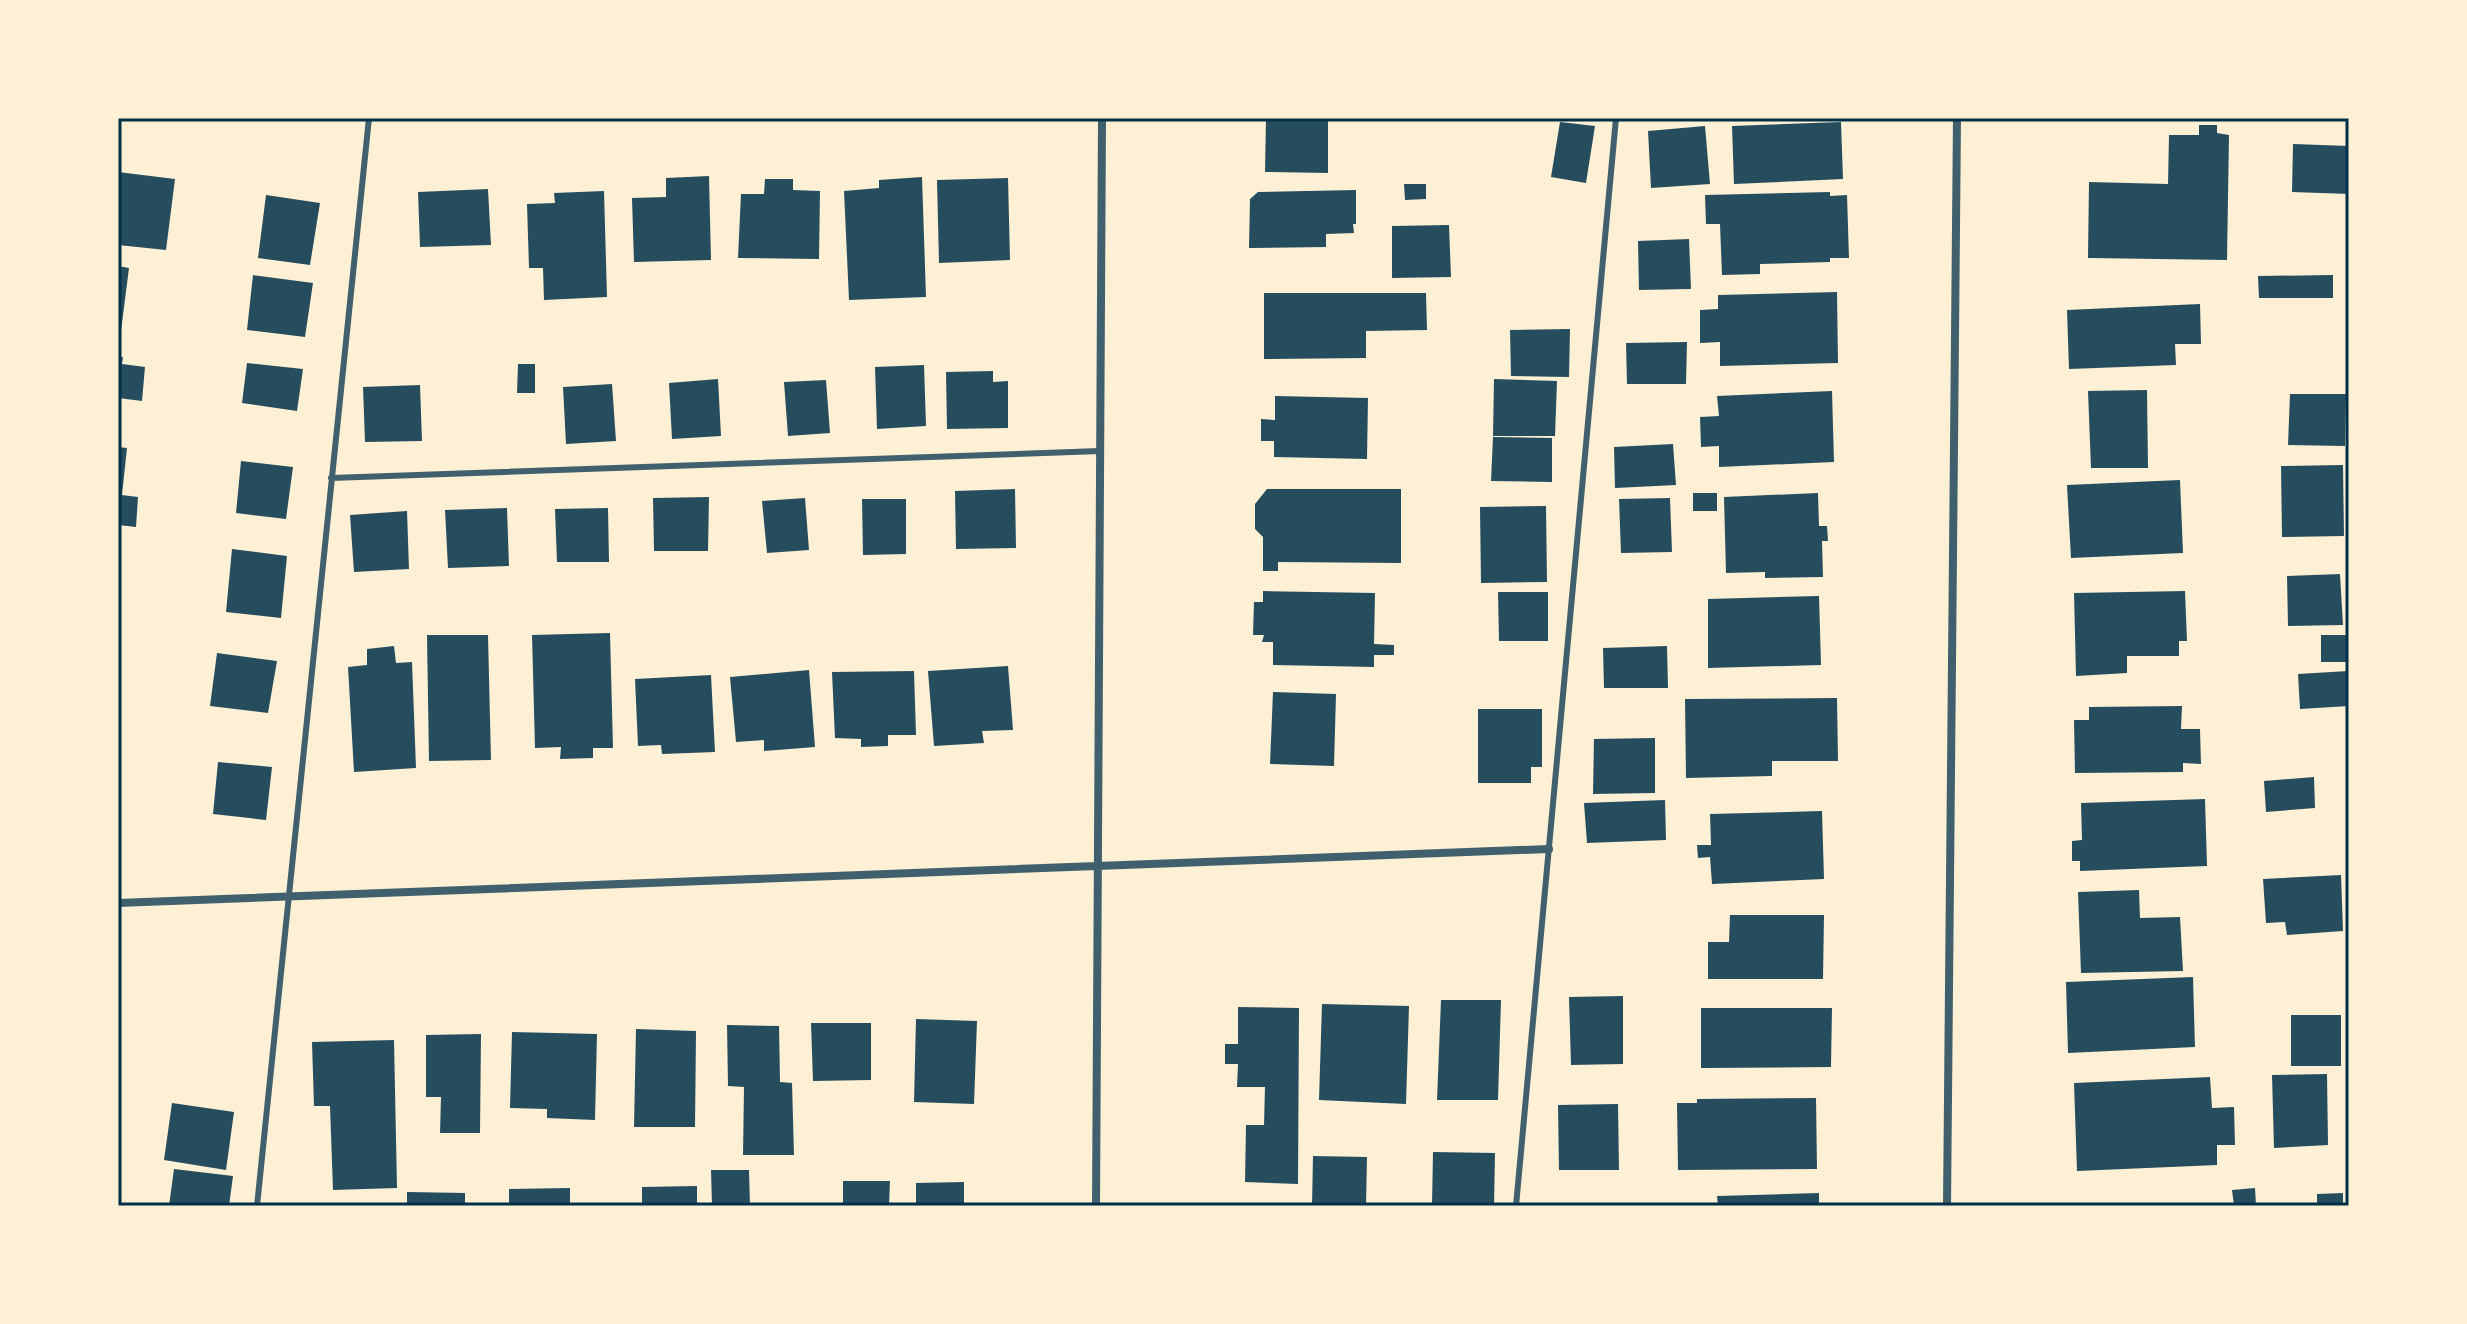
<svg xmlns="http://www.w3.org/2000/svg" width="2467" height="1324" viewBox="0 0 2467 1324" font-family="'Sofia Sans Condensed',sans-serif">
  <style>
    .building { fill: #264d5e }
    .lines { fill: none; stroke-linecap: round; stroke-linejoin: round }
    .service { stroke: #3f606c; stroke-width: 6 }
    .minor { stroke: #3f606c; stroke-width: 8 }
    .neatline { fill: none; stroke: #003049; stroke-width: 3 }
  </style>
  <rect width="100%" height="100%" fill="#fdf0d5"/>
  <!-- building -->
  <path class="building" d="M1266,118H1328V173L1265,172Z
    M1560,122L1595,126L1586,183L1551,177Z
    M1841,122L1843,179L1734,184L1732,126Z
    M2199,125H2217V133L2229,135L2227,260L2088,258L2089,182L2168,184L2169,135H2199Z
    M1705,126L1710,184L1651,188L1648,131Z
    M2293,144L2349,146V194L2292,192Z
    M118,172L175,179L166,250L118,245Z
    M709,176L711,260L634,262L632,198L666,197V178Z
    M922,177L926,297L849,300L844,191L879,188V180Z
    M1008,178L1010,260L939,263L937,180Z
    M765,179H793V190L820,191L819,259L738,258L741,194H764Z
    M1404,184H1426V199L1405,200Z
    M488,189L491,245L420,247L418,192Z
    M1356,190V224H1353L1354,233L1326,234V247L1249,248L1250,199L1258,192Z
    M604,191L607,297L544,300L543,268H529L527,204L555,203L554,193Z
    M1830,192V196L1847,195L1849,258H1830V262L1760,264V274L1722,275L1720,224H1706L1705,195Z
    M266,195L320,203L310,265L258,258Z
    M1449,225L1451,277L1392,278V226Z
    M1689,239L1691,289L1639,290L1638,241Z
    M118,266L129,268L121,331L118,330Z
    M253,275L313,283L305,337L247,330Z
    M2333,275V298H2259L2258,276Z
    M1837,292L1838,363L1720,366V342L1700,343V310L1718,309V295Z
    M1264,293H1426L1427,330L1366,331V358L1264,359Z
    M2200,304L2201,344H2175L2176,365L2069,369L2067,310Z
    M1570,329L1569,377L1511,376L1510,330Z
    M1687,342L1686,384H1627L1626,343Z
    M118,357H123L122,364L145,367L142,401L118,398Z
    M247,363L303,369L297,411L242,403Z
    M518,364H535V393H517Z
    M924,365L926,426L877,429L875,367Z
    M993,371V382L1008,381V428L947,429L946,372Z
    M718,379L721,436L672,439L669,383Z
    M1494,379L1557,381L1555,436H1493Z
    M826,380L830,433L788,436L784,382Z
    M612,384L616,441L566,444L563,387Z
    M420,385L422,441L365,442L363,387Z
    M2147,390L2148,468H2091L2088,391Z
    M1832,391L1834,462L1719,467V446L1701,447L1700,417L1719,416L1717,396Z
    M2290,394H2346L2345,446L2288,445Z
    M1275,396L1368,398L1367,459L1274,457V441H1261V419L1275,420Z
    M1493,437L1552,438V482L1491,481Z
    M1673,444L1676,485L1615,488L1614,447Z
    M118,447L127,448L122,495L138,497L136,527L118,525Z
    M241,461L293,467L286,519L236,513Z
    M2343,465L2344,536L2282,537L2281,466Z
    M2180,480L2183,553L2071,558L2067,485Z
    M1015,489L1016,548L956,549L955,491Z
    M1267,489H1401V563L1278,562V571H1263V537L1255,529V504Z
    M1693,493H1717V511H1693Z
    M1818,493L1819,526H1827L1828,541H1822L1823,577L1765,578V572L1726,573L1724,497Z
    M709,497L708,551H654L653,498Z
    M805,498L809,550L767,553L762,501Z
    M1670,498L1672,552L1621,553L1619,499Z
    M862,499H906V554L863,555Z
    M1546,506L1547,582L1481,583L1480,507Z
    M507,508L509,566L448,568L445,510Z
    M608,508L609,562H557L555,509Z
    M407,511L409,569L354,572L350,515Z
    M232,549L287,556L281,618L226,612Z
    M2340,574L2343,625L2288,626L2287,576Z
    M1263,591L1375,593L1374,644L1394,645V655H1374V667L1273,665V642H1262L1264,635H1253L1254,602H1263Z
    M2185,591L2187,641H2179V656H2127V673L2076,676L2074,593Z
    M1498,592H1548V641H1499Z
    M1819,596L1821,665L1708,668V599Z
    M610,633L613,748H593V758L560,759L561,747L535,748L532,635Z
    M427,635H488L491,760L429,761Z
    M2321,635H2349L2348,662H2321Z
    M394,646L396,663L412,662L416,768L354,772L348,667L367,665V649Z
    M1667,646L1668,688H1604L1603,648Z
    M217,653L277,661L268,713L210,706Z
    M1008,666L1013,730L982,731L984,743L934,746L928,671Z
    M809,670L815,747L764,751V740L736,742L730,677Z
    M914,671L916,735H888V746L861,747V739L835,738L832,672Z
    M2348,671L2349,706L2300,709L2298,674Z
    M711,675L715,752L662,754L661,745L638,746L635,679Z
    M1273,692L1336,694L1334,766L1270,764Z
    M1837,698L1838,761H1772V776L1686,778L1685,699Z
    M2182,706L2181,729H2200L2201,764L2183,763V772L2075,773L2074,720H2089V707Z
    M1478,709H1542V767H1531V783H1478Z
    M1655,738V793L1593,794L1594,739Z
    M218,762L272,767L266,820L213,814Z
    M2314,777L2315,808L2266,812L2264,781Z
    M2205,799L2207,866L2080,871V861H2072V841L2082,840L2081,803Z
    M1665,800L1666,840L1587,843L1584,803Z
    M1822,811L1824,879L1712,884L1710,857L1698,858L1697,845H1711L1710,814Z
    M2341,875L2343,931L2287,935L2285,922L2266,923L2263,879Z
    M2139,890L2140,918L2180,917L2183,971L2081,973L2078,892Z
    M1730,915H1824L1823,979H1708V942H1729Z
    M2193,977L2195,1047L2068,1053L2066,982Z
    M1623,996V1064L1571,1065L1569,997Z
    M1441,1000H1501L1498,1100H1437Z
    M1322,1004L1409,1006L1406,1104L1319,1100Z
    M1238,1007L1299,1008L1298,1184L1245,1182L1246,1125H1264L1265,1087H1237L1238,1064H1225V1044H1238Z
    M1701,1008H1832L1831,1067L1701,1068Z
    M2291,1015H2341V1066H2291Z
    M916,1019L977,1021L974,1104L914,1102Z
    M811,1023H871V1080L813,1081Z
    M727,1025L779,1026L780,1082L792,1083L794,1155H743L744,1087L728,1086Z
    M636,1029L696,1031L695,1127H634Z
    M512,1032L597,1034L595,1120L547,1118V1109L510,1108Z
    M481,1034L480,1133H440L441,1097H426V1035Z
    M394,1040L397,1188L333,1190L330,1106H314L312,1042Z
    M2327,1074L2328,1145L2274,1148L2272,1075Z
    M2210,1077L2212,1108L2234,1107L2235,1145H2217V1165L2077,1171L2074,1083Z
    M1816,1098L1817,1169L1678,1170L1677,1103H1697V1099Z
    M172,1103L234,1112L226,1170L164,1160Z
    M1618,1104L1619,1170H1559L1558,1105Z
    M1433,1152L1495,1153L1494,1206H1432Z
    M1313,1156L1367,1157L1366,1206H1312Z
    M174,1169L233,1176L229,1206H169Z
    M711,1170H749L750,1206H712Z
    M843,1181H890L889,1206H843Z
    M964,1182V1206H916V1183Z
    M697,1186V1206H642V1187Z
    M570,1188V1206H509V1189Z
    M2255,1188L2256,1206H2234L2232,1190Z
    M407,1192L465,1193V1206H407Z
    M1819,1193V1206H1718L1717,1196Z
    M2343,1193V1206H2317V1194Z"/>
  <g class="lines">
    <!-- service -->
    <path class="service" d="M331,478L1100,451
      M257,1206L369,118
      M1516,1206L1616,118"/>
    <!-- minor -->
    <path class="minor" d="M118,903L1549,849
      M1096,1206L1102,118
      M1947,1206L1957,118"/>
  </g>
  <!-- border -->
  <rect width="2467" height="1324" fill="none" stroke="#fdf0d5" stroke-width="240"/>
  <rect x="120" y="120" width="2227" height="1084" class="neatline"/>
</svg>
